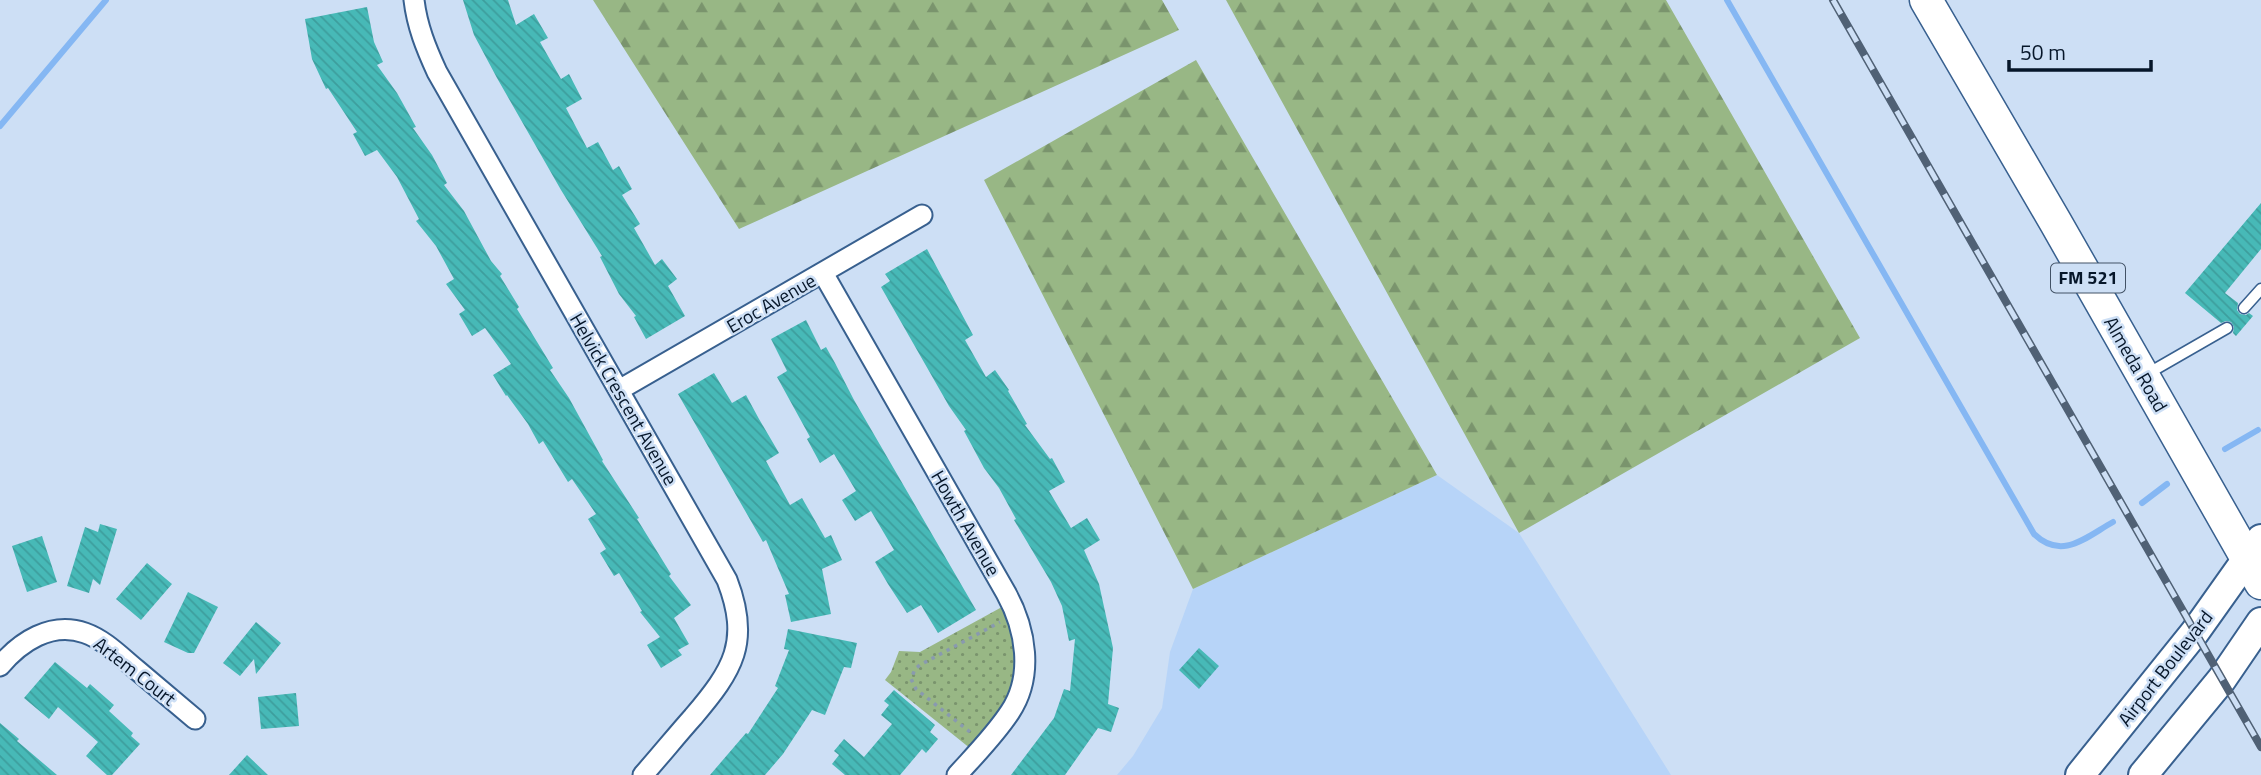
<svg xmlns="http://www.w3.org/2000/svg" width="2261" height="775" viewBox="0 0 2261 775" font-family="'Titillium Web',sans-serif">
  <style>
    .built { fill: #b7d4f8 }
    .grass { fill: url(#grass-dots) }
    .forest { fill: url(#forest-firs) }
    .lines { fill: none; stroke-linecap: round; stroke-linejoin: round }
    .stream { stroke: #85b7f3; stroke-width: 6 }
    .building { fill: url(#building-back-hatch) }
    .service-casing { stroke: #38608f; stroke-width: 13 }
    .minor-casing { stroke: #38608f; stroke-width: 23 }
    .secondary-casing { stroke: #38608f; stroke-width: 32 }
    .primary-casing { stroke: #38608f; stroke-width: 35 }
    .path { stroke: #899aaf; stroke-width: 3.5; stroke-dasharray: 3.5 5; stroke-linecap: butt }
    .service { stroke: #fff; stroke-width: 10 }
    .minor { stroke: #fff; stroke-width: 19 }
    .secondary { stroke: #fff; stroke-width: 28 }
    .primary { stroke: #fff; stroke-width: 32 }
    .rail-casing { stroke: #506175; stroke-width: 8 }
    .rail { stroke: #cddff5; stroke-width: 5; stroke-dasharray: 16; stroke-linecap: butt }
    .labels { text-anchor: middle; stroke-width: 5; stroke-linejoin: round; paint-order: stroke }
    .shield { fill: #cddff5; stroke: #425266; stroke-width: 2 }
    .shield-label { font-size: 18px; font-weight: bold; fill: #061629 }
    .street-label { font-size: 19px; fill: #061629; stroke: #cddff5 }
  </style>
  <defs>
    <pattern id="grass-dots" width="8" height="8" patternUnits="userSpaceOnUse" patternTransform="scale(1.75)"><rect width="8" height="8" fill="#98b785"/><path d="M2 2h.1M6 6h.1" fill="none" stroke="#7a946d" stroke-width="1.8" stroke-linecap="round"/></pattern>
    <pattern id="forest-firs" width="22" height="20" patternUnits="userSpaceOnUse" patternTransform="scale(1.75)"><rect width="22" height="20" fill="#98b785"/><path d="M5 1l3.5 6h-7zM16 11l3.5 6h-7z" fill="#7a946d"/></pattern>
    <pattern id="building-back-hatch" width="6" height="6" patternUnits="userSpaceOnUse" patternTransform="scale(1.75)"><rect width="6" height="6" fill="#47b9b7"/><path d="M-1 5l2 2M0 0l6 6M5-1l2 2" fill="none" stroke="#3d9e9d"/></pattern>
  </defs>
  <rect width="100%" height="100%" fill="#cddff5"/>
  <!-- built -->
  <path class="built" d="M1437,475L1519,533L1671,775H1117L1133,756L1162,708L1170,652L1193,589Z"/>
  <!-- grass -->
  <path class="grass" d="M1011,602L1022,683L976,753L885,680L891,672L899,651L920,652Z"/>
  <!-- forest -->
  <path class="forest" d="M593,0H1162L1179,30L739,229Z
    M1226,0H1666L1860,338L1519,533Z
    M1196,60L1437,475L1193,589L984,180Z"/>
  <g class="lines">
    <!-- stream -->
    <path class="stream" d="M1727,0L2034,534C2062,561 2086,537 2113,522
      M0,126L106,0
      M2225,449L2258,430
      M2142,503L2167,484"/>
  </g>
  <!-- building -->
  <path class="building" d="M463,0H508L516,25L534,14L548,38L540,42L561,79L569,74L582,99L566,108L587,148L598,142L613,170L619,166L632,189L622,195L640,224L634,228L655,265L662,259L677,279L668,286L685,316L646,339L634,317L636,316L619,294L600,257L602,256L561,190L497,78L474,35Z
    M367,7L374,42L383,62L377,65L397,93L416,127L413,128L432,155L447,183L444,185L464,211L491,261L502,274L500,276L519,307L517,309L553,368L550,370L569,398L603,460L602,461L639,518L637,519L671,574L669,576L691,605L674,618L689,644L678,650L682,655L661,668L647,645L660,637L640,612L642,611L619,573L614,576L600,553L606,549L588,519L596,514L572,479L568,482L543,441L539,444L528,424L507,395L506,396L493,375L511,364L485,328L472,336L459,314L465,310L446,284L454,279L436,246L416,221L419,219L397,177L377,150L365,156L353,134L357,132L328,88L326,89L312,59L305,19Z
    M2261,203V249L2225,293L2238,303L2237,310L2240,314L2246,315L2249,313L2253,316L2236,336L2233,333L2234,327L2231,322L2226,321L2221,323L2185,293Z
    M927,249L973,335L965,340L986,377L995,370L1009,390L1008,391L1027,424L1025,425L1050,459L1052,458L1065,482L1049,491L1071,528L1087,518L1100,540L1084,550L1099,584L1113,648L1108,704L1119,708L1111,732L1098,728L1065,775H1011L1054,718L1064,689L1070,691L1075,639L1069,641L1062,606L1051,582L1014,520L1016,519L999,488L984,468L964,431L966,430L949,406L881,287L890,281L885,274Z
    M806,320L821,350L826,347L835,363L854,400L976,610L938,633L921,605L907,613L888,584L875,562L894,550L871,511L855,521L842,500L856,491L834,454L820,463L807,439L810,437L777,377L787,371L771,339Z
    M714,373L732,403L746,395L759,419L779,453L766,461L790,505L802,498L825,538L831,535L842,560L822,569L831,614L791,622L785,595L789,594L766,540L763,542L678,394Z
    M100,524L117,529L100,585L93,579L89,593L67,586L85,527L98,532Z
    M42,536L57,582L27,592L12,546Z
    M147,563L172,584L141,620L116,599Z
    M188,592L218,607L194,653H188L164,642Z
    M256,622L281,643L256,674L254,659L240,676L223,663Z
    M788,629L857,643L851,668L844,667L825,715L812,710L783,754L765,775H710L746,733L748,734L778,688L775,686L789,650L784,649Z
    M1199,648L1219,666L1199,689L1179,670Z
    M55,662L87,688L90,684L114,705L109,711L133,733L131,736L140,744L112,775H107L86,756L98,742L58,707L49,719L24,698Z
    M894,690L935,725L930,732L938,739L926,753L922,749L900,775H845L832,764L839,755L834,751L844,739L864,757L892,724L881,715L889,705L884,701Z
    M296,693L299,726L261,729L258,697Z
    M0,723L19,739L17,741L57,775H0Z
    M247,755L268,775H229Z"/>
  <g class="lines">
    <defs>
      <path id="service" d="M2244,308L2261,289
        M2147,374L2227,328"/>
      <path id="minor" d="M414,0C417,26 426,48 437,72L727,580C751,642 733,670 693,717C676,736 660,756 643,775
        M823,273L1006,593C1026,629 1034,676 1010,712C995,735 975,755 957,775
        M619,390L922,215
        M0,666C20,642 51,621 85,633C105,640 121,657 137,670C157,687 176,703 195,719"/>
      <path id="secondary" d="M2080,775L2195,632L2261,539
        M2143,775L2222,679L2261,622"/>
      <path id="primary" d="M1926,0L2056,223L2261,583"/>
    </defs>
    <!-- service casing -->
    <use href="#service" class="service-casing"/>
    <!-- minor casing -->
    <use href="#minor" class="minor-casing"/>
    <!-- secondary casing -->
    <use href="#secondary" class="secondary-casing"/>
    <!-- primary casing -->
    <use href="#primary" class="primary-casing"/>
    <!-- path -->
    <path class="path" d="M970,732L916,689L911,679L915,669L920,665L1000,622"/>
    <!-- service -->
    <use href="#service" class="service"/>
    <!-- minor -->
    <use href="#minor" class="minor"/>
    <!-- secondary -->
    <use href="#secondary" class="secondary"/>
    <!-- primary -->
    <use href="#primary" class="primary"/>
    <defs>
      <path id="rail" d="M1833,0L2261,747"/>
    </defs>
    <!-- rail casing -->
    <use href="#rail" class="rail-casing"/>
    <!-- rail -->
    <use href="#rail" class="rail"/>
  </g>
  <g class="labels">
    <!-- shield labels -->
    <rect class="shield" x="2051" y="263.5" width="74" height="29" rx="5"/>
    <g class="shield-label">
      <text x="2088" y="284">FM 521</text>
    </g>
    <!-- street labels -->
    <g class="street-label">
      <text transform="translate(771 303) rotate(-30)" y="7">Eroc Avenue</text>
      <text transform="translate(2136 364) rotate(60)" y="7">Almeda Road</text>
      <text transform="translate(624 399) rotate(60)" y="7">Helvick Crescent Avenue</text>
      <text transform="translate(966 523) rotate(60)" y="7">Howth Avenue</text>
      <text transform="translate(2165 668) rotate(-52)" y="7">Airport Boulevard</text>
      <text transform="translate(135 671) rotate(38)" y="7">Artem Court</text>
    </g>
  </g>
  <!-- scale -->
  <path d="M2009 60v10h142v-10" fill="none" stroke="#061629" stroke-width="3.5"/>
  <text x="2020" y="60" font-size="21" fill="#061629" stroke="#cddff5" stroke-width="5" paint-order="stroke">50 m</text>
</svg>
